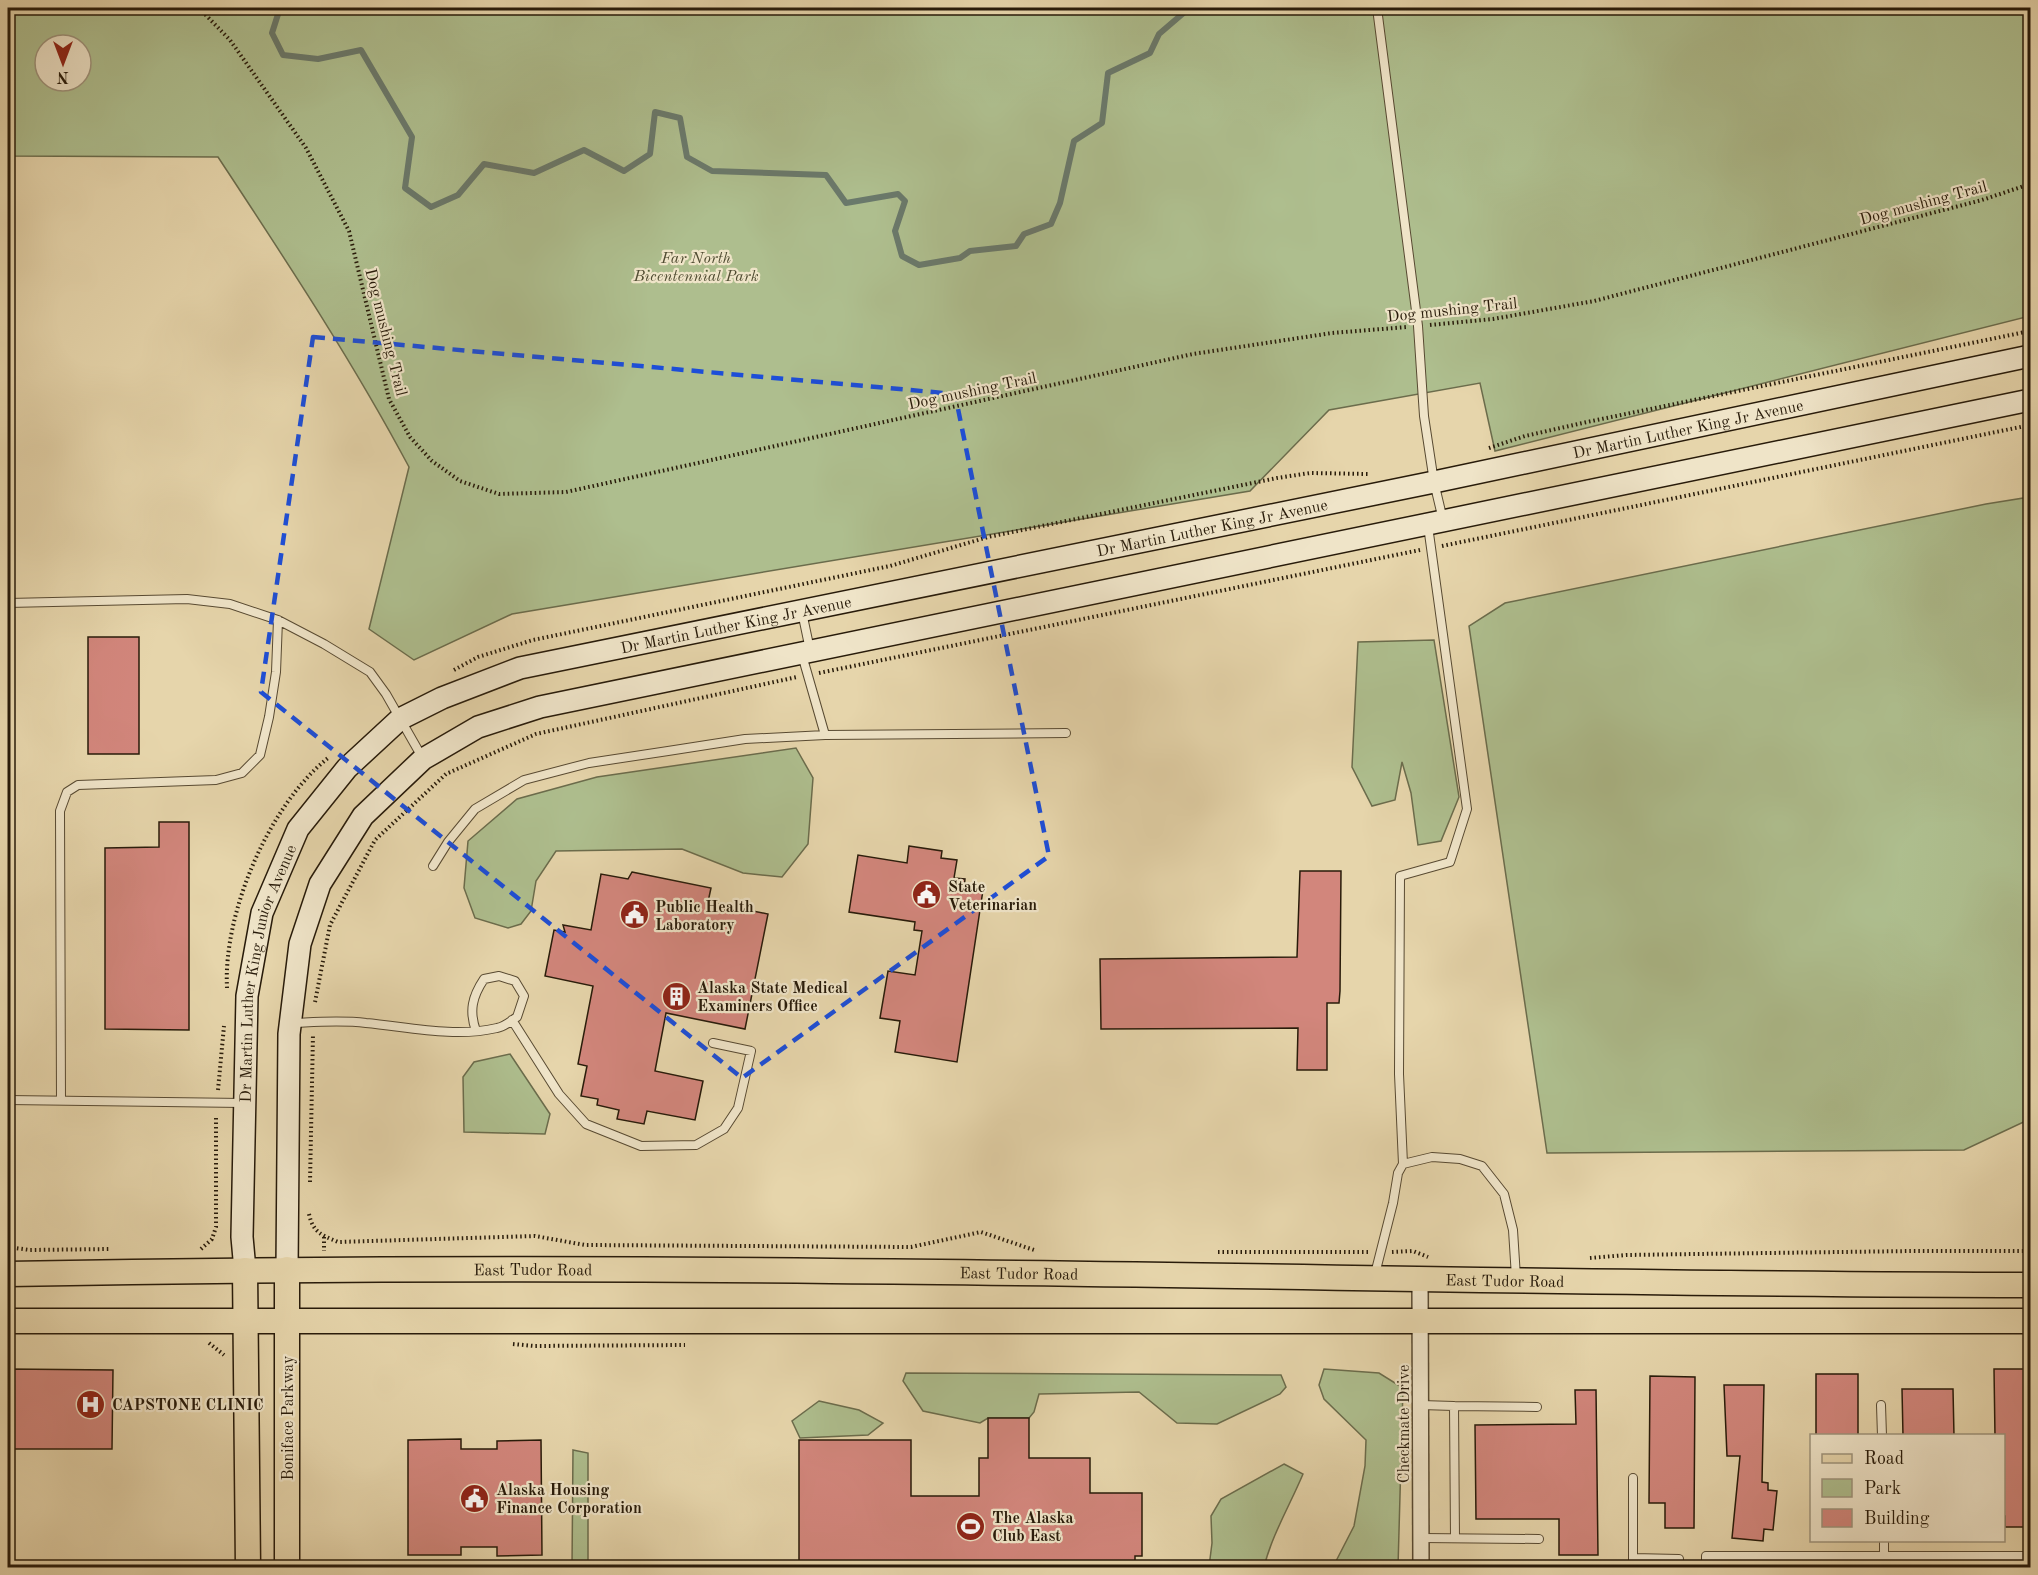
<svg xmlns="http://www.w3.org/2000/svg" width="2038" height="1575" viewBox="0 0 2038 1575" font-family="'Old Standard TT',serif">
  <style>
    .green { fill: #aebe8e; stroke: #6b6c4c; stroke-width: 1.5; fill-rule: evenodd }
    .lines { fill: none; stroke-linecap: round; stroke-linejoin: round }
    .stream { stroke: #6a796b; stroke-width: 6 }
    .building { fill: #d2867c; stroke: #281b0a; stroke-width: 1.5 }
    .lane-casing { stroke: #584a32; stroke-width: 10 }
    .street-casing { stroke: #584a32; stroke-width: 18 }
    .secondary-casing { stroke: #281b0a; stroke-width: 24 }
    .primary-casing { stroke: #281b0a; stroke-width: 27 }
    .path { stroke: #281b0a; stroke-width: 4; stroke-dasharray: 1.5 3; stroke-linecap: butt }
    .lane { stroke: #efe4c8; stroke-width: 8 }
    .street { stroke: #efe4c8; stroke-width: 15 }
    .secondary { stroke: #efe4c8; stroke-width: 21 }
    .primary { stroke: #e6d5ab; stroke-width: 24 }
    .marked { fill: none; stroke: #1d4ed8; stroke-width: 4.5; stroke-dasharray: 12 8; stroke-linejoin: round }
    .labels { text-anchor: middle; stroke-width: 4.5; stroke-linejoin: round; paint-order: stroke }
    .street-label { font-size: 16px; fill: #281b0a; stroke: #efe4c8 }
    .park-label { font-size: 16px; font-style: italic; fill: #504c32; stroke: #efe4c8 }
    .poi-label { font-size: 16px; font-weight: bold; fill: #281b0a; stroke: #efe4c8; text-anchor: start }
  </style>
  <rect width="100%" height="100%" fill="#e6d5ab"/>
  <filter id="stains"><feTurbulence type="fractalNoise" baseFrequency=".00333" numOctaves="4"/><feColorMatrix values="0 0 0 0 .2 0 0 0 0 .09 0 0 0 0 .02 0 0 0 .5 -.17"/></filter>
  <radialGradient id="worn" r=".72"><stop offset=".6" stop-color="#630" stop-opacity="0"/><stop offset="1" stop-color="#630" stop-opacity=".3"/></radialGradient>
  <!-- green -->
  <path class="green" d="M8,8H2030V316L1495,451L1480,383L1329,410L1250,491L512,614L414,660L369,629L409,467C352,360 285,259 218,157L8,156ZM45,45H81V81H45Z
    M2030,497V1119L1964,1150L1547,1153L1469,626L1505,603L1986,504Z
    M1434,640L1459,797L1441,841L1418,845L1411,793L1402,762L1395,800L1372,806L1352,767L1358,642Z
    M796,748L813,778L808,844L782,877L743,873L682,849L556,851L536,881L531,911L521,924L508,928L475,918L464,888L468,841L517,799L597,777Z
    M510,1054L550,1114L545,1134L464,1132L463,1077L474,1062Z
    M1324,1369L1379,1373L1403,1388L1398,1567H1333L1354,1526L1365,1466L1366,1440L1324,1399L1319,1385Z
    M906,1373L1281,1375L1286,1387L1280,1394L1217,1424L1177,1423L1139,1392L1039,1394L1034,1412L1029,1418H988L980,1423L923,1411L903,1381Z
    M819,1401L859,1410L883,1423L868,1435L800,1438L792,1421Z
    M573,1450L588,1453V1567H572Z
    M1284,1464L1303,1474C1290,1505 1272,1535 1264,1567H1209L1212,1543L1211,1516L1221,1499Z"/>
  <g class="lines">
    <!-- stream -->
    <path class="stream" d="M280,8L272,33L283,55L318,59L361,50L412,137L405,188L431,207L458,195L484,164L534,173L584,150L624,171L650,154L655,112L680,118L687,157L712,171L826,175L846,203L898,194L905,201L895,231L902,256L919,265L960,258L970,251L1016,246L1024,234L1051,224L1060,203L1074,141L1102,123L1108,73L1150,53L1159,34L1187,10V8"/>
  </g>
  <!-- building -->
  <path class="building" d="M88,637H139V754H88Z
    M159,822H189V1030L105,1029V848L159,847Z
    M909,846L942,851L941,858L957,860L954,878L965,879L964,888L983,890L957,1062L895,1052L900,1021L880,1018L888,971L915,975L922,931L914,930L915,922L849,912L858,855L907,863Z
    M1300,871H1341L1340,991L1339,1003H1327V1070H1297L1298,1028L1101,1029L1100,959L1297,957Z
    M632,872L711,888L708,902L768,914L745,1029L666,1013L655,1071L703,1081L695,1120L647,1111L644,1124L617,1119L619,1110L597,1105L598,1099L581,1096L587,1066L578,1064L593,986L545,976L554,930L565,932L563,925L591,930L601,874L628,879Z
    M8,1369L113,1370L112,1449H8Z
    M1994,1369H2031V1527H2005V1516H2004V1436H1995Z
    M1816,1374H1858V1436H1816Z
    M1650,1376L1695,1377L1694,1528H1665V1503H1649Z
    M1724,1385H1764L1762,1482L1768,1483V1490L1777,1491L1773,1530L1764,1529L1763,1541L1732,1538L1740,1456H1727Z
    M1902,1389H1953L1954,1436H1903Z
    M1575,1390H1596L1598,1555H1559V1519H1476L1475,1425L1576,1424Z
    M988,1418H1029V1458H1090V1493H1142V1556H1135V1568H799V1440H911V1496H979V1458H988Z
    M461,1439V1449H497V1441L541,1440L542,1555L497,1556V1547H461V1555H408V1440Z"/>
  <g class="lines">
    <defs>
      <path id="lane" d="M1377,8L1418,326L1424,416L1434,482L1443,520
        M8,603L187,599L230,604L278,620L324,644L370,672L386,694L422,757
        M802,612L810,650
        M802,655L825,735L1066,733
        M433,866L448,842L475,809L524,780L589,763L668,751L745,739L825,735
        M512,1020L559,1094L586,1124L641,1146L696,1145L724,1129L738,1108L751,1051L713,1043
        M292,1023C317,1022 341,1020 366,1023C409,1027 454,1038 497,1028C504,1027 511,1021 517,1017L524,996L515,981L499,976L484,979C472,997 469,1011 476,1031
        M8,1100L243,1103
        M61,1100L60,811L67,792L78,785L216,780L242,773L260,755L269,717L276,672L278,620
        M1403,1164L1399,1074L1400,876L1450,862L1467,809L1428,526
        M1375,1274L1393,1203L1398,1173L1403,1164L1432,1157L1460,1159L1482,1166L1504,1194L1513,1230L1516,1277
        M1421,1405L1454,1406
        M1881,1405L1882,1436
        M1633,1478V1568
        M1422,1538L1539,1539
        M1455,1538L1454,1406L1537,1407
        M1884,1540V1568
        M1633,1558L1679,1559
        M1706,1568V1556H2030"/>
      <path id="street" d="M1420,1280L1421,1568"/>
      <g id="secondary">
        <path d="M287,1269L289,1034L300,944L320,884L363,816L423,759L478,727L540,707L2030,400"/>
        <path id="s1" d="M245,1270L242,1237L247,996L262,913L298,829L347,768L400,719L442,698L520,668L1434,482L2030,356"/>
      </g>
      <g id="primary">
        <path d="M287,1269V1568"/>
        <path d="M245,1270L248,1568"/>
        <path id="s2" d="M8,1274C282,1269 556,1268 831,1271C1231,1274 1631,1285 2030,1285"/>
        <path d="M8,1321H2030"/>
      </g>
    </defs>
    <!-- lane casing -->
    <use href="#lane" class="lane-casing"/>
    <!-- street casing -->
    <use href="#street" class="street-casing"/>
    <!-- secondary casing -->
    <use href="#secondary" class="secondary-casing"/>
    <!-- primary casing -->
    <use href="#primary" class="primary-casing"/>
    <!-- path -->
    <path class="path" d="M199,8L230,40L306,148L349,231L389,399L410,437L432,461L460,481L499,494L566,492L1193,354L1332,333L1407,327
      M1430,325L1493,319L1594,301L1982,200L2030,184
      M1489,448L1525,436L1587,422L2030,331
      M1442,546L2030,425
      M454,670L478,657L533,640L890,566L988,537L1277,478L1310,473L1368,474
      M819,673L1420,550
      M227,988C223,913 269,805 328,758
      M315,1002L330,925L375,840L446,774L536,734L797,677
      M218,1090L224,1026
      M310,1182L313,1034
      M309,1214C313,1232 321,1235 338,1242L535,1236L585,1245L911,1247L981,1232L1034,1250
      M324,1237V1251
      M8,1247L30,1250L110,1249
      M201,1249L212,1239L216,1227V1116
      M1218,1252H1369
      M1392,1252L1413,1251L1428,1257
      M1590,1258L1626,1255L1913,1251H2030
      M209,1343L224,1355
      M513,1344L534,1346L685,1345"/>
    <!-- lane -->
    <use href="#lane" class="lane"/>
    <!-- street -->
    <use href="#street" class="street"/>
    <!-- secondary -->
    <use href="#secondary" class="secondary"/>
    <!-- primary -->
    <use href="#primary" class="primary"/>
  </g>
  <!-- marked area -->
  <path class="marked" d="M313,337L955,394L1049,856L742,1078L261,692Z"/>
  <!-- icons -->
  <defs>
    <symbol id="civic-disc" viewBox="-11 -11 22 22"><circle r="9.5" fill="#8f2418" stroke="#efe4c8"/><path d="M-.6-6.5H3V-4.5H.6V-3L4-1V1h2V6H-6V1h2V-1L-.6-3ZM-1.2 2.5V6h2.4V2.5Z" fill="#fff"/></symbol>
    <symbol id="building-disc" viewBox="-11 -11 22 22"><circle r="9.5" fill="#8f2418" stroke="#efe4c8"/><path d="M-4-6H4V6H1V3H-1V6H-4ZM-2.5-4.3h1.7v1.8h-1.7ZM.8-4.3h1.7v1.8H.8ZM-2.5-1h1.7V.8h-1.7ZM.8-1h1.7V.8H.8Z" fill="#fff"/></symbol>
    <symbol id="hospital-disc" viewBox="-11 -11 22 22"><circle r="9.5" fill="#8f2418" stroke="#efe4c8"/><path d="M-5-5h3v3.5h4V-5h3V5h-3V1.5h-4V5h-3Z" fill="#fff"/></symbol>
    <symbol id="stadium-disc" viewBox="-11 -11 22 22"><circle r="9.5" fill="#8f2418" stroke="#efe4c8"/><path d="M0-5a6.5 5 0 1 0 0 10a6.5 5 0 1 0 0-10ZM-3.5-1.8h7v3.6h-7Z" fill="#fff"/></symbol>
  </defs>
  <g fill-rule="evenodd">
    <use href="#civic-disc" x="910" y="878" width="33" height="33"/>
    <use href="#civic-disc" x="618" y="898" width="33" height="33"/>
    <use href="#building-disc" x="660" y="980" width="33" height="33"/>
    <use href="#hospital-disc" x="74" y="1388" width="33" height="33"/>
    <use href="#civic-disc" x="458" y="1482" width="33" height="33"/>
    <use href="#stadium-disc" x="954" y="1510" width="33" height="33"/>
  </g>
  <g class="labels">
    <!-- street labels -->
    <g class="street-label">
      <text transform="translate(1923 202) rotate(-15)" y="6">Dog mushing Trail</text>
      <text transform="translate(1452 309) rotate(-6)" y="6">Dog mushing Trail</text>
      <text transform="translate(387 332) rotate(76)" y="6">Dog mushing Trail</text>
      <text transform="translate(972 390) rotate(-12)" y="6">Dog mushing Trail</text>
      <text dy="6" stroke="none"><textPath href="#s1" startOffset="1923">Dr Martin Luther King Jr Avenue</textPath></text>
      <text dy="6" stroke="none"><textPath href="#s1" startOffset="1437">Dr Martin Luther King Jr Avenue</textPath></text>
      <text dy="6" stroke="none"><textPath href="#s1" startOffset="951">Dr Martin Luther King Jr Avenue</textPath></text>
      <text dy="6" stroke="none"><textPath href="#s1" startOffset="300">Dr Martin Luther King Junior Avenue</textPath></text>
      <text dy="6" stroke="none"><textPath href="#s2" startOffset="525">East Tudor Road</textPath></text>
      <text dy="6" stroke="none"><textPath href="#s2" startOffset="1011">East Tudor Road</textPath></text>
      <text dy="6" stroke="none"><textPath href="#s2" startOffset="1497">East Tudor Road</textPath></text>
      <text transform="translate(287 1418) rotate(-90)" y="6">Boniface Parkway</text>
      <text transform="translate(1403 1424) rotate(-90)" y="6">Checkmate Drive</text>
    </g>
    <!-- park labels -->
    <g class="park-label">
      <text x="696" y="263">Far North<tspan x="696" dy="18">Bicentennial Park</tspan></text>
    </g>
    <!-- poi labels -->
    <g class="poi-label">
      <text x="948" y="892">State<tspan x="948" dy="18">Veterinarian</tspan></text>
      <text x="655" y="912">Public Health<tspan x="655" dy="18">Laboratory</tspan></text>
      <text x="697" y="993">Alaska State Medical<tspan x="697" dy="18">Examiners Office</tspan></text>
      <text x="112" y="1410">CAPSTONE CLINIC</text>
      <text x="496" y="1495">Alaska Housing<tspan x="496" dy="18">Finance Corporation</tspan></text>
      <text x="992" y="1523">The Alaska<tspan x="992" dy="18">Club East</tspan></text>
    </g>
  </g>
  <!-- margin -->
  <rect width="2038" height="1575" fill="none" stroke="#e6d5ab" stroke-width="30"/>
  <rect x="9" y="9" width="2020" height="1557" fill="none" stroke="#281b0a" stroke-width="3"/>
  <rect x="15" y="15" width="2008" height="1545" fill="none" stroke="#281b0a" stroke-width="1.5"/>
  <!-- legend -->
  <rect x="1810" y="1434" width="195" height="108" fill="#efe4c8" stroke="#9f947c" stroke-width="1.5"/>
  <rect x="1822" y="1454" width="30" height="9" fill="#e6d5ab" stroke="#9f947c" stroke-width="1.5"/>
  <text x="1864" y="1464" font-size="18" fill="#281b0a">Road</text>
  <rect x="1822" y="1479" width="30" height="18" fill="#aebe8e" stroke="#9f947c" stroke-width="1.5"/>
  <text x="1864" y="1494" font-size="18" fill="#281b0a">Park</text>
  <rect x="1822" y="1509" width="30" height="18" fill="#d2867c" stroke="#9f947c" stroke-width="1.5"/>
  <text x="1864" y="1524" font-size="18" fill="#281b0a">Building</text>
  <!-- north arrow -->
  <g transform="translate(63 63) rotate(180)"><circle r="28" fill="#efe4c8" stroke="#9f947c" stroke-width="1.5"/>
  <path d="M0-4.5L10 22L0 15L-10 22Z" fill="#8f2418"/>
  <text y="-9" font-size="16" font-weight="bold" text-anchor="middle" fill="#281b0a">N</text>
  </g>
  <rect width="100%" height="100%" filter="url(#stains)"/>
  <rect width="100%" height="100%" fill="url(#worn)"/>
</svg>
